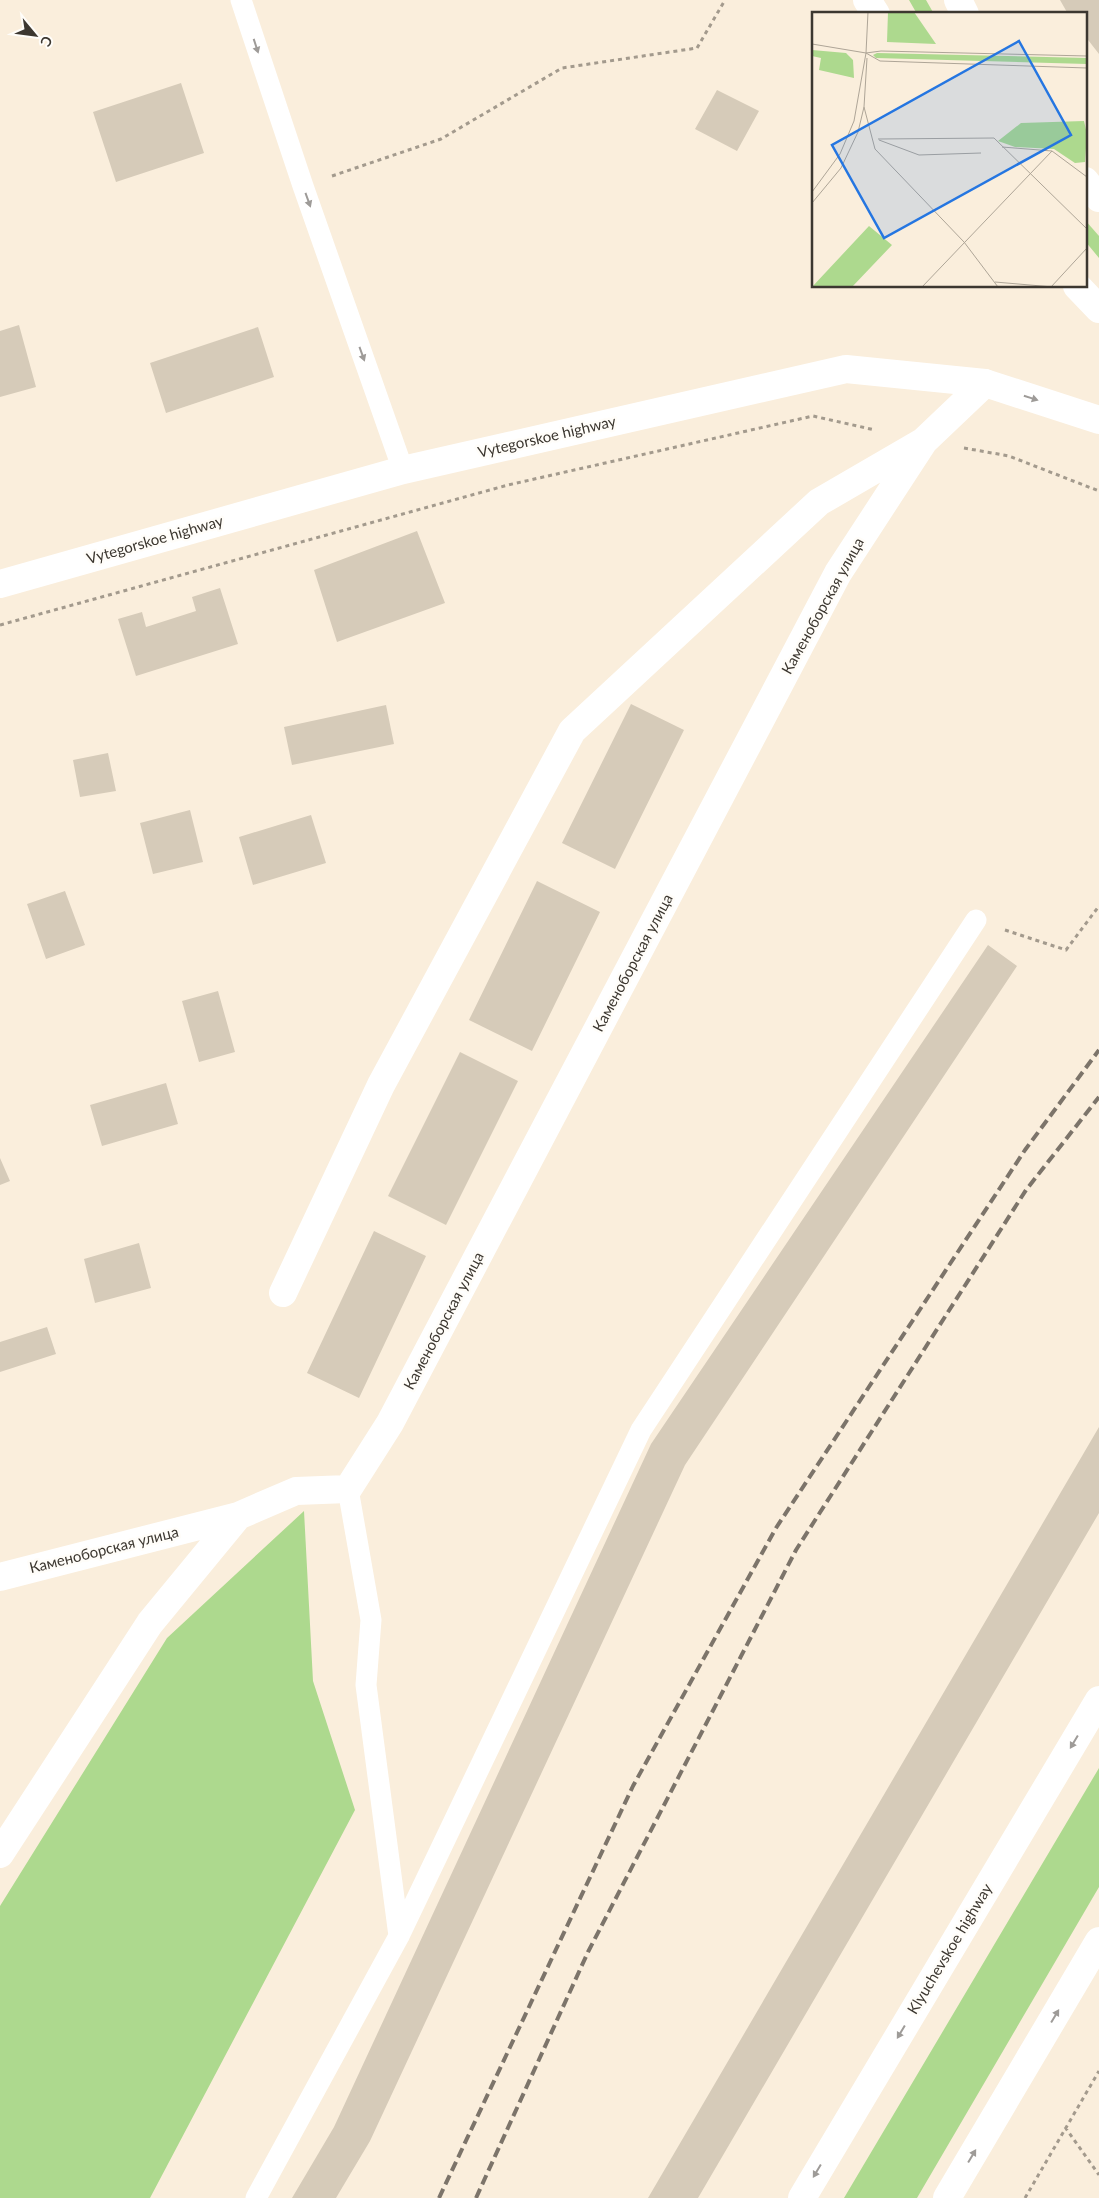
<svg xmlns="http://www.w3.org/2000/svg" width="1099" height="2198" viewBox="0 0 1099 2198" font-family="Lato,sans-serif">
  <style>
    .green { fill: #add98e }
    .building { fill: #d6cbb9 }
    .lines { fill: none; stroke-linecap: round; stroke-linejoin: round }
    .path { stroke: #a39a8d; stroke-width: 3; stroke-dasharray: 4 4; stroke-linecap: butt }
    .lane { stroke: #fff; stroke-width: 21 }
    .street { stroke: #fff; stroke-width: 28 }
    .secondary { stroke: #fff; stroke-width: 28 }
    .primary { stroke: #fff; stroke-width: 28 }
    .rail { stroke: #7c746a; stroke-width: 4; stroke-dasharray: 10 5; stroke-linecap: butt }
    .oneway { fill: #9e9b98 }
    .labels { text-anchor: middle; stroke-width: 5; stroke-linejoin: round; paint-order: stroke }
    .street-label { font-size: 15px; fill: #3c3730; stroke: #fffdf9 }
    .inset-road { fill: none; stroke: #aea597; stroke-width: 1 }
    .view { fill: #2576e1; fill-opacity: 0.15; stroke: #2576e1; stroke-width: 2.5 }
    .inset-edge { fill: none; stroke: #3c3730; stroke-width: 2.5 }
  </style>
  <rect width="100%" height="100%" fill="#faeedc"/>
  <!-- green -->
  <path class="green" d="M909,0H926L934,14H917Z
    M1085,220L1099,236V258L1085,241Z
    M304,1511L313,1681L355,1810L150,2198H0V1906L167,1638Z
    M1099,1768V1887L917,2198H844Z"/>
  <!-- building -->
  <path class="building" d="M1060,0H1099V54L1085,36V14H1068Z
    M181,83L204,153L116,182L93,112Z
    M717,90L759,111L737,151L695,129Z
    M19,325L36,387L0,397V331Z
    M258,327L274,377L166,413L150,363Z
    M417,531L445,603L337,642L314,570Z
    M220,588L238,644L136,676L118,619L142,612L146,627L196,611L192,597Z
    M631,704L684,730L615,869L562,843Z
    M386,705L394,744L292,765L284,727Z
    M108,753L116,791L80,797L73,760Z
    M190,810L203,862L153,874L140,823Z
    M311,815L326,863L253,885L239,837Z
    M537,881L600,912L532,1051L469,1020Z
    M65,891L85,945L46,959L27,904Z
    M988,945L1017,966L685,1465L370,2141L336,2198H292L334,2127L651,1444Z
    M218,991L235,1052L199,1062L182,1001Z
    M460,1052L518,1081L446,1225L388,1196Z
    M166,1083L178,1124L102,1146L90,1105Z
    M0,1158L10,1181L0,1185Z
    M374,1231L426,1256L359,1398L307,1373Z
    M139,1243L151,1288L95,1303L84,1259Z
    M47,1327L56,1354L0,1372V1342Z
    M1099,1427V1513L698,2198H648Z"/>
  <g class="lines">
    <!-- path -->
    <path class="path" d="M332,176L441,139L562,68L697,48L725,0
      M964,448L1009,456L1099,491
      M0,625L508,485L813,416L875,430
      M1005,930L1066,950L1099,906
      M1065,2127L1099,2175
      M1025,2198L1099,2071"/>
    <!-- lane -->
    <path class="lane" d="M241,0L303,186L403,470
      M348,1489L371,1620L366,1685L399,1936
      M256,2198L399,1936L641,1430L976,920"/>
    <!-- street -->
    <path class="street" d="M283,1293L381,1085L572,731L819,502L924,441L985,383
      M0,1577L238,1516
      M0,1854L150,1623L238,1516L296,1491L348,1489L390,1423L838,573L924,441"/>
    <!-- secondary -->
    <path class="secondary" d="M0,584L403,470L846,369L985,383L1099,420"/>
    <!-- primary -->
    <path class="primary" d="M867,0L876,14
      M958,0L965,14
      M1085,181L1099,198
      M1077,286L1099,309
      M802,2198L1099,1700
      M947,2198L1099,1941"/>
    <!-- rail -->
    <path class="rail" d="M439,2198L633,1786L776,1528L1025,1150L1099,1050
      M476,2198L588,1952L796,1550L1026,1190L1099,1097"/>
  </g>
  <!-- one-way arrows -->
  <defs><path id="oneway-solid" d="M-6-.8H1V-3.2L6.5 0L1 3.2V.8H-6Z" transform="scale(1.25)"/></defs>
  <g class="oneway">
    <use href="#oneway-solid" transform="translate(256 46) rotate(72)"/>
    <use href="#oneway-solid" transform="translate(308 200) rotate(70)"/>
    <use href="#oneway-solid" transform="translate(362 354) rotate(70)"/>
    <use href="#oneway-solid" transform="translate(1031 398) rotate(18)"/>
    <use href="#oneway-solid" transform="translate(1074 1742) rotate(121)"/>
    <use href="#oneway-solid" transform="translate(1055 2016) rotate(-59)"/>
    <use href="#oneway-solid" transform="translate(901 2032) rotate(121)"/>
    <use href="#oneway-solid" transform="translate(972 2156) rotate(-59)"/>
    <use href="#oneway-solid" transform="translate(817 2171) rotate(121)"/>
  </g>
  <g class="labels">
    <!-- street labels -->
    <g class="street-label">
      <text transform="translate(547 437) rotate(-13)" y="5">Vytegorskoe highway</text>
      <text transform="translate(155 540) rotate(-16)" y="5">Vytegorskoe highway</text>
      <text transform="translate(823 606) rotate(-61)" y="5">Каменоборская улица</text>
      <text transform="translate(633 963) rotate(-62)" y="5">Каменоборская улица</text>
      <text transform="translate(444 1321) rotate(-62)" y="5">Каменоборская улица</text>
      <text transform="translate(104 1550) rotate(-14)" y="5">Каменоборская улица</text>
      <text transform="translate(950 1949) rotate(-59)" y="5">Klyuchevskoe highway</text>
    </g>
  </g>
  <!-- overview -->
  <g transform="translate(812 12)">
    <rect width="275" height="275" fill="#faeedc"/>
    <path d="M76,0H102L124,32L75,30ZM0,38L34,41L41,48L42,66L7,58L9,46L0,44ZM65,41L275,46V52L64,46L61,43ZM272,109L275,122L273,150L263,151L242,137L203,135L186,129L209,111ZM57,214L80,233L40,275H0Z" fill="#add98e"/>
    <path class="inset-road" d="M0,32L54,41L68,49L275,56M54,41L69,39L275,44M52,95L63,137L152,230L186,275M66,127L182,126L275,217M67,128L107,143L169,141M190,135L240,139L275,165M0,180L28,142L42,109L54,41L56,0M0,191L29,156L46,120L52,95L55,46M183,270L241,275M110,275L240,139M239,275L275,236"/>
    <path class="view" d="M207,29L259,123L72,226L20,133Z"/>
    <rect width="275" height="275" class="inset-edge"/>
  </g>
  <!-- north arrow -->
  <g transform="translate(35 35) rotate(119)" stroke="#fffdf9" stroke-width="4" paint-order="stroke">
  <path d="M0-4L9 19L0 12L-9 19Z" fill="#3c3730"/>
  <text y="-8" font-size="14" font-weight="bold" text-anchor="middle" fill="#3c3730">С</text>
  </g>
</svg>
